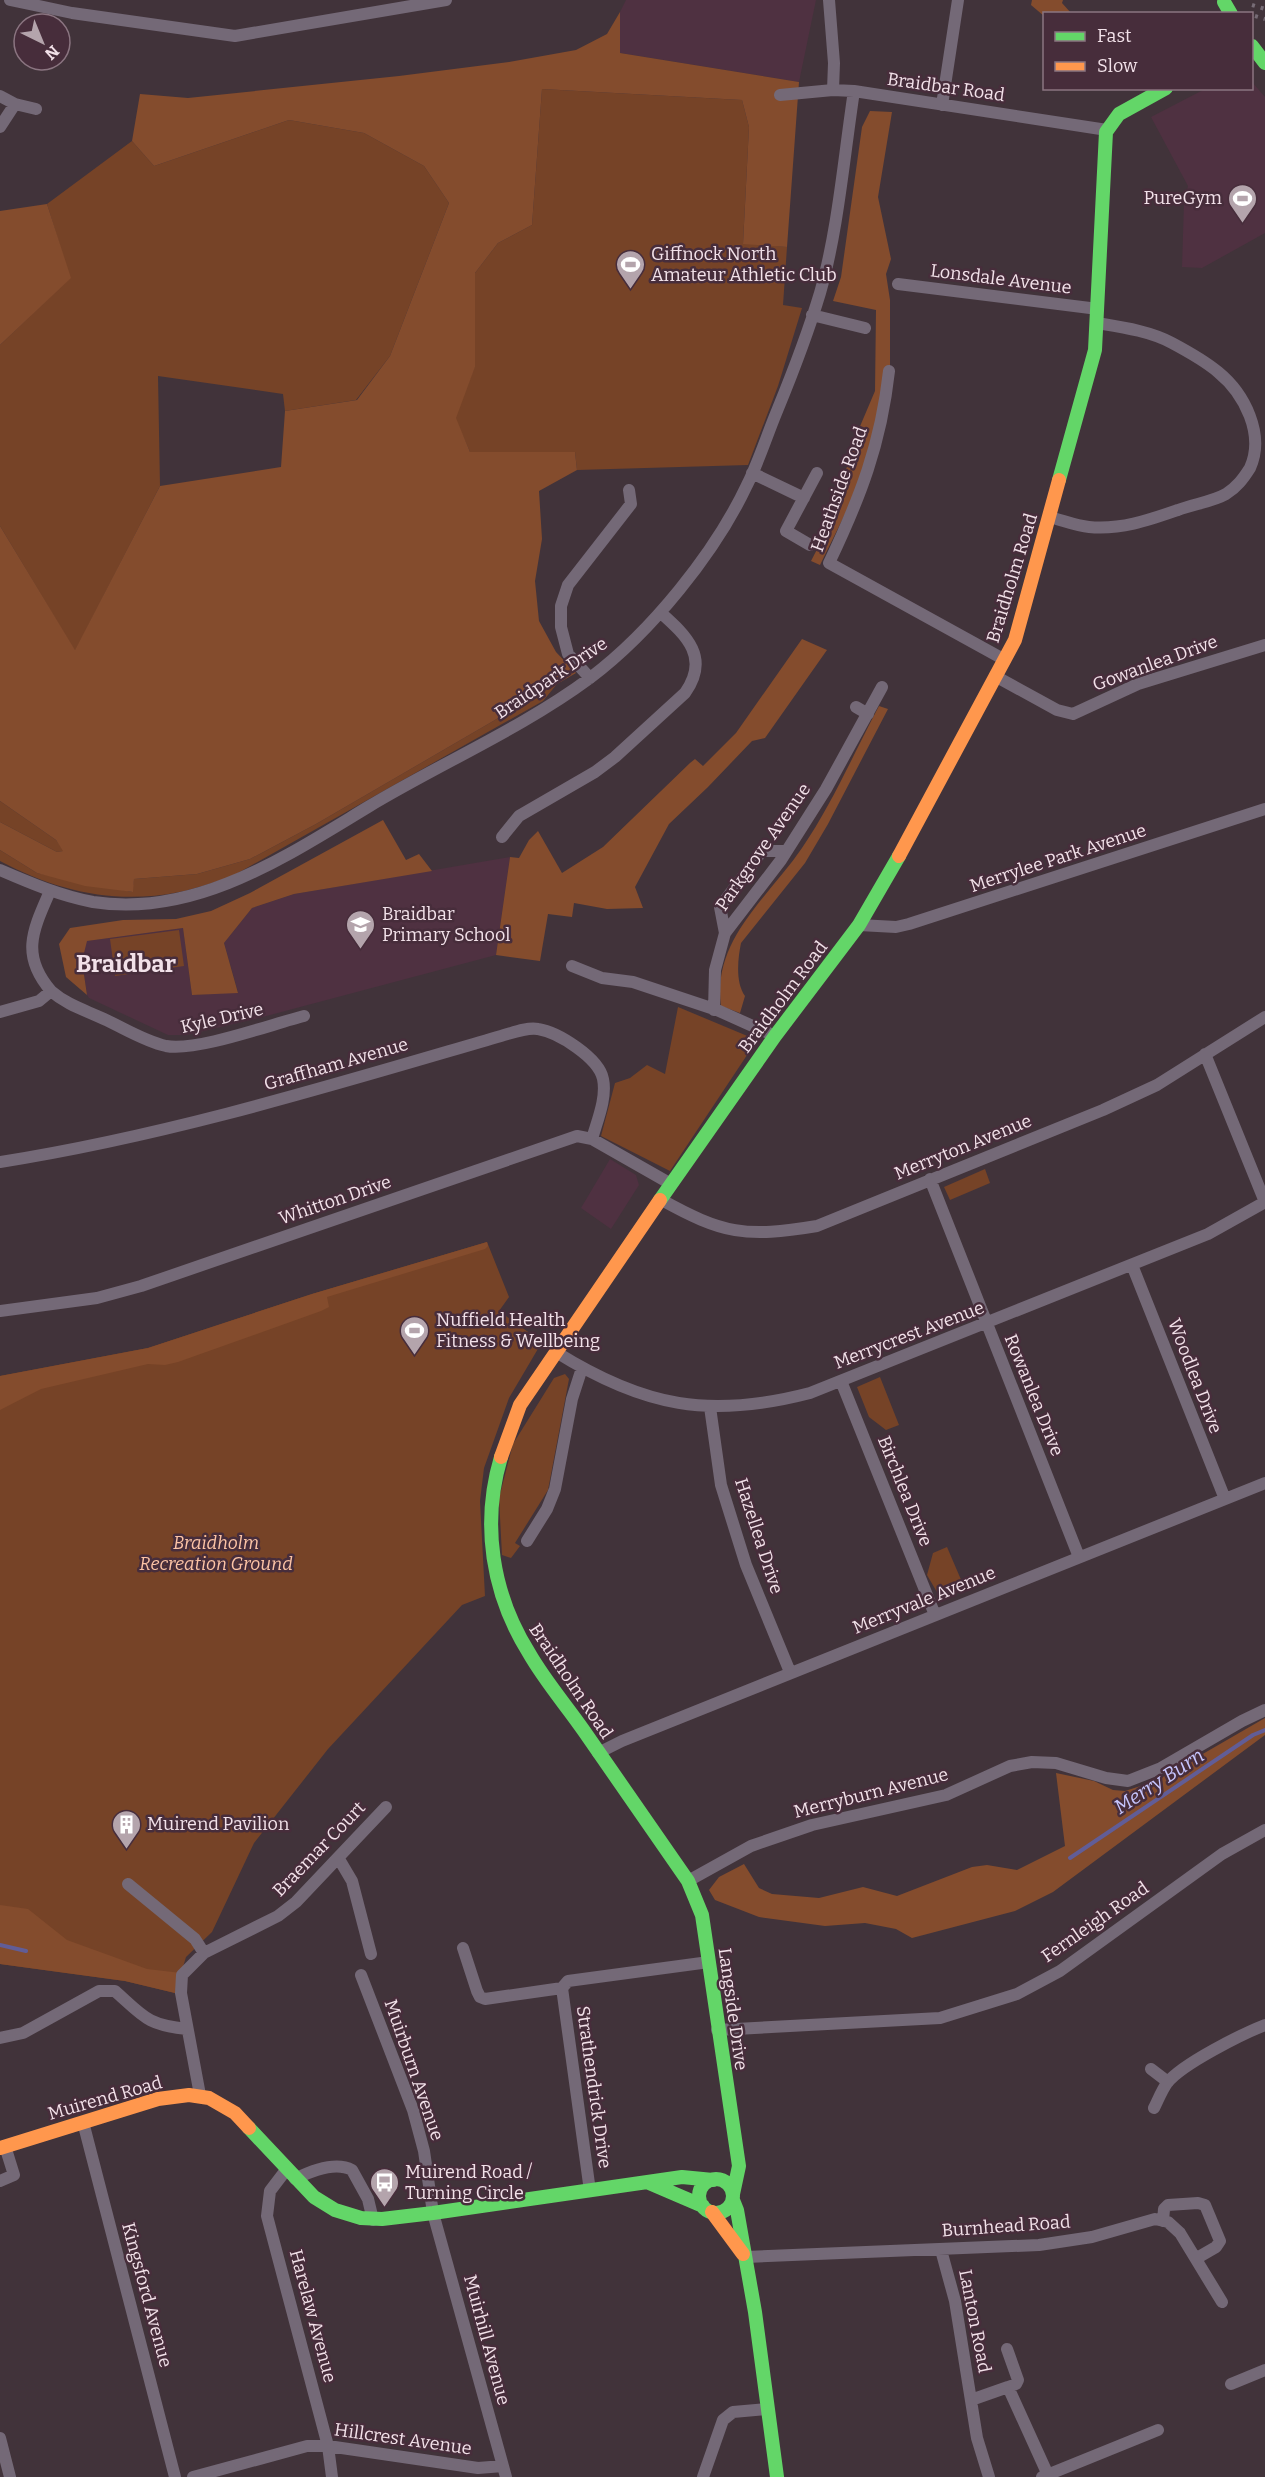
<svg xmlns="http://www.w3.org/2000/svg" width="1265" height="2477" viewBox="0 0 1265 2477" font-family="Bitter,serif">
  <style>
    .built { fill: #4f3141 }
    .green { fill: #764327 }
    .forest { fill: #844c2d }
    .lines { fill: none; stroke-linecap: round; stroke-linejoin: round }
    .stream { stroke: #615d97; stroke-width: 4 }
    .street { stroke: #746977; stroke-width: 12 }
    .fast { stroke: #63d668; stroke-width: 14 }
    .slow { stroke: #ff974d; stroke-width: 14 }
    .rail { stroke: #776c76; stroke-width: 4; stroke-dasharray: 3 6; stroke-linecap: butt }
    .fast-bridge { stroke: #63d668; stroke-width: 14 }
    .labels { text-anchor: middle; stroke-width: 5; stroke-linejoin: round; paint-order: stroke }
    .street-label { font-size: 18px; fill: #f2e1e9; stroke: #472d3b }
    .poi-label { font-size: 18px; fill: #f2e1e9; stroke: #472d3b; text-anchor: start }
    .park-label { font-size: 18px; font-style: italic; fill: #fdc4a6; stroke: #472d3b }
    .water-label { font-size: 20px; font-style: italic; fill: #c7c6fe; stroke: #472d3b }
    .district-label { font-size: 24px; font-weight: bold; fill: #f2e1e9; stroke: #472d3b }
  </style>
  <rect width="100%" height="100%" fill="#41333a"/>
  <!-- built -->
  <path class="built" d="M626,0H816L799,82L620,53V12Z
    M1252,82L1265,97V233L1202,268L1182,267L1184,202L1188,186L1151,117L1205,89L1252,88Z
    M510,857L496,955L255,1019L187,1035H168L89,998L87,995L82,961L86,941L183,928L192,995L238,992L224,943L252,908L294,894Z
    M610,1159L636,1175L639,1185L611,1229L581,1208Z"/>
  <!-- green -->
  <path class="green" d="M542,89L742,100L749,127L743,243L787,247L783,305L802,308L778,386L748,465L577,470L575,452H470L455,418L475,366V273L498,243L532,225Z
    M289,120L364,133L424,166L449,203L390,356L356,400L285,411L283,394L158,376L160,486L75,651L0,526V345L70,278L47,204L132,141L154,166Z
    M557,684L543,701L229,878C212,882 196,889 179,892C116,905 56,891 0,861V850L37,873L132,892L134,879L197,874L250,859L316,824Z
    M0,801L56,840L64,851L57,852L0,822Z
    M179,930L184,966L115,976L110,939Z
    M678,1007L757,1040L670,1171L601,1136L615,1083L630,1078L647,1065L665,1074Z
    M985,1169L990,1183L950,1200L944,1187Z
    M487,1242L509,1297L499,1311L542,1342L509,1398L484,1468L480,1501L485,1596L462,1605L328,1749L254,1843L212,1932L186,1957L175,1993L125,1981L0,1964V1376L148,1348L312,1294Z
    M565,1374L569,1379L548,1490L515,1543L520,1546L511,1558L502,1555L499,1498L513,1444L554,1378Z
    M880,1377L899,1425L886,1430L869,1417L857,1387Z
    M947,1547L965,1589L941,1599L927,1575L933,1553Z"/>
  <!-- forest -->
  <path class="forest" d="M1032,0H1063L1062,3L1071,13L1044,14V16L1031,5Z
    M620,12V53L799,82L787,247L743,244L749,127L742,100L542,89L532,225L498,243L475,273V367L456,418L470,452H575L577,470L539,491L542,539L535,581L539,621L556,652L576,673L316,824L250,859L197,874L134,879L133,892L85,886L37,873L0,850V822L57,852L63,851L56,840L0,801V526L75,650L160,486L281,467L285,411L357,400L390,356L449,203L424,166L364,133L289,120L154,166L132,141L140,94L188,98L399,76L509,62L576,50L607,34Z
    M870,111L892,112L878,197L891,259L886,274L890,300V366L868,455L850,504L820,565L811,561L842,501L831,495L851,460L847,457L875,391L876,310L833,301L841,277L862,127Z
    M47,204L71,278L0,345V211Z
    M802,639L827,650L765,738L752,741L708,787L669,824L635,887L643,908L607,909L574,903L572,917L548,914L540,961L496,955L510,857L519,858L529,840L538,831L562,873L603,847L690,763L695,759L703,766L736,733Z
    M879,706L888,709L828,824L805,863L741,943C738,958 735,982 745,996L740,1013L721,1006C712,939 768,898 802,848C832,804 854,753 879,706Z
    M383,820L406,860L419,854L432,871L294,894L252,908L224,943L238,993L192,995L183,928L87,941L82,961L87,995L66,977L59,944L70,928L123,920L176,919L211,911L250,893Z
    M487,1242L488,1246L485,1249L327,1297L329,1307L321,1311L178,1362L165,1365L148,1364L41,1389L0,1410V1376L148,1348L312,1294Z
    M1265,1718V1735L1053,1892L1015,1911L912,1938L896,1929L865,1923L825,1926L759,1917L715,1900L709,1890L719,1877L744,1864L759,1888L772,1894L819,1898L863,1887L897,1896L972,1867L987,1865L1017,1870L1065,1846L1056,1773L1094,1781L1113,1790L1125,1791L1156,1781Z
    M0,1905L28,1909L67,1940L147,1969L181,1973L175,1993L125,1981L0,1964Z"/>
  <g class="lines">
    <!-- stream -->
    <path class="stream" d="M1070,1858L1253,1735L1265,1730
      M0,1945L26,1951"/>
    <!-- street -->
    <path class="street" d="M10,0L72,13L235,36L446,0
      M829,0L834,63L833,90
      M780,95L833,90L854,91L1107,130
      M0,96L15,104L36,109
      M942,105L958,0
      M0,127L15,104
      M898,284L1098,309
      M812,315L865,328
      M889,371C881,444 860,498 829,563L1005,660
      M752,473L804,498
      M1049,517C1062,520 1076,526 1089,527C1121,530 1149,520 1178,510C1193,504 1212,502 1226,494C1237,487 1243,479 1250,468C1265,435 1245,394 1218,372C1205,361 1187,351 1172,343C1150,331 1121,327 1097,323
      M810,545L786,531L817,473
      M995,676L1057,710L1073,714L1138,684L1265,645
      M590,678L568,654L561,627V606L568,585L631,504L629,490
      M856,707L868,714
      M502,837L519,816L595,772L615,757L685,693C710,658 687,636 661,613
      M0,870C30,883 61,896 93,902C195,918 285,857 368,807C441,763 521,729 590,678C651,632 715,553 747,485C759,461 767,435 777,411C793,372 808,333 820,293C838,231 844,156 854,91
      M50,891C33,930 20,955 51,991
      M859,925L896,927L909,924L1265,809
      M725,933L720,907L762,851H786
      M572,966L602,978L633,982L717,1010L775,1036
      M714,1010L715,970L725,933L781,860L826,789L882,687
      M0,1012L39,1001L51,991C67,1005 85,1010 104,1019C124,1028 144,1041 166,1046C196,1052 272,1024 304,1016
      M1205,1054L1265,1202
      M0,1162C171,1135 336,1084 501,1036C512,1033 527,1027 538,1029C558,1032 599,1058 603,1079C607,1098 597,1121 592,1139
      M930,1179L1079,1557
      M660,1199C723,1234 745,1238 817,1226L1103,1110L1157,1085L1265,1017
      M1132,1265L1225,1499
      M0,1311L97,1298L141,1286L577,1136L592,1139L671,1184
      M556,1352C644,1407 710,1419 810,1393L1208,1234L1265,1202
      M841,1381L935,1615
      M710,1407L721,1485L746,1565L790,1672
      M527,1541L547,1509L555,1489L572,1399L582,1368
      M598,1753L622,1741L1265,1483
      M339,1859L352,1881L371,1954
      M688,1881L751,1846L812,1825L946,1795L1010,1766L1032,1762L1056,1763L1106,1778L1128,1781L1161,1768L1242,1721L1265,1710
      M128,1884L195,1939L204,1953
      M463,1948L477,1991L480,1997L485,1999L562,1988L568,1981L709,1962
      M361,1975L413,2110L424,2151L433,2213L506,2477
      M562,1988L590,2191
      M717,2030L940,2018L1017,1994L1060,1971L1222,1854L1265,1830
      M0,2038L23,2033L99,1991H115C144,2017 147,2025 187,2029
      M1151,2069L1168,2082
      M200,2095L181,1993L182,1975L204,1953L278,1916L296,1902L386,1807
      M1154,2108C1158,2100 1162,2090 1167,2083C1182,2064 1242,2034 1265,2025
      M83,2122L175,2477
      M286,2170L270,2191L267,2216L328,2446L332,2477
      M295,2179C311,2171 335,2161 352,2170L368,2199L373,2220
      M0,2181L14,2175L5,2146
      M1163,2221L1164,2209L1168,2205L1198,2203L1205,2205L1220,2241L1216,2247L1197,2258
      M941,2250L955,2301L977,2438L989,2477
      M746,2257L1039,2245L1092,2237L1155,2219L1168,2222L1180,2233L1222,2302
      M1007,2349L1018,2380L1016,2384L1008,2387
      M1231,2384L1265,2370
      M971,2400L1008,2387L1048,2475
      M0,2438L10,2477
      M193,2477L307,2446H328L478,2468L503,2466
      M703,2477L723,2420L733,2412L768,2409
      M1042,2477L1158,2430"/>
    <!-- fast -->
    <path class="fast" d="M1252,46L1265,63
      M1059,480L1095,350L1106,132L1119,114L1166,88
      M660,1200L775,1036L859,925L899,856
      M501,1457C481,1524 492,1594 529,1653C545,1681 566,1705 584,1731C619,1781 653,1831 688,1881L702,1915L739,2166L733,2194
      M249,2128L314,2197L335,2210L361,2218L382,2219L433,2213L682,2177L713,2180
      M699 2196a17 17 0 1 1 34 0a17 17 0 1 1-34 0Z
      M647,2182L703,2206
      M733,2200L737,2210L755,2312L777,2477"/>
    <!-- slow -->
    <path class="slow" d="M899,856L1015,640L1059,480
      M501,1457L520,1405L660,1200
      M0,2148L158,2099L189,2095L209,2098L235,2113L249,2128
      M712,2212L743,2254"/>
    <!-- rail -->
    <path class="rail" d="M1252,5L1265,9
      M1255,16L1265,19"/>
    <!-- fast-bridge -->
    <path class="fast-bridge" d="M1224,2L1231,14"/>
  </g>
  <!-- icons -->
  <defs>
    <symbol id="stadium-pin" viewBox="-11 -11 22 30"><path d="M0 17L-7.5 6A9.5 9.5 0 1 1 7.5 6Z" fill="#b4a4ac" stroke="#472d3b"/><path d="M0-5a6.5 5 0 1 0 0 10a6.5 5 0 1 0 0-10ZM-3.5-1.8h7v3.6h-7Z" fill="#fff"/></symbol>
    <symbol id="school-pin" viewBox="-11 -11 22 30"><path d="M0 17L-7.5 6A9.5 9.5 0 1 1 7.5 6Z" fill="#b4a4ac" stroke="#472d3b"/><path d="M0-5L7-2L0 1L-7-2ZM-4 1L0 2.5L4 1V4Q0 6-4 4Z" fill="#fff"/></symbol>
    <symbol id="building-pin" viewBox="-11 -11 22 30"><path d="M0 17L-7.5 6A9.5 9.5 0 1 1 7.5 6Z" fill="#b4a4ac" stroke="#472d3b"/><path d="M-4-6H4V6H1V3H-1V6H-4ZM-2.5-4.3h1.7v1.8h-1.7ZM.8-4.3h1.7v1.8H.8ZM-2.5-1h1.7V.8h-1.7ZM.8-1h1.7V.8H.8Z" fill="#fff"/></symbol>
    <symbol id="bus-pin" viewBox="-11 -11 22 30"><path d="M0 17L-7.5 6A9.5 9.5 0 1 1 7.5 6Z" fill="#b4a4ac" stroke="#472d3b"/><path d="M-5-6H5V4H4V6H2V4H-2V6H-4V4H-5ZM-3.5-4V0h7V-4ZM-3.5 1.2v1.5H-2V1.2ZM2 1.2v1.5H3.5V1.2Z" fill="#fff"/></symbol>
  </defs>
  <g fill-rule="evenodd">
    <use href="#stadium-pin" x="1226" y="182" width="33" height="45"/>
    <use href="#stadium-pin" x="614" y="248" width="33" height="45"/>
    <use href="#school-pin" x="344" y="908" width="33" height="45"/>
    <use href="#stadium-pin" x="398" y="1314" width="33" height="45"/>
    <use href="#building-pin" x="110" y="1808" width="33" height="45"/>
    <use href="#bus-pin" x="368" y="2166" width="33" height="45"/>
  </g>
  <g class="labels">
    <!-- street labels -->
    <g class="street-label">
      <text transform="translate(946 87) rotate(8)" y="6">Braidbar Road</text>
      <text transform="translate(1001 279) rotate(7)" y="6">Lonsdale Avenue</text>
      <text transform="translate(839 489) rotate(-70)" y="6">Heathside Road</text>
      <text transform="translate(1012 578) rotate(-73)" y="6">Braidholm Road</text>
      <text transform="translate(1155 663) rotate(-20)" y="6">Gowanlea Drive</text>
      <text transform="translate(551 678) rotate(-34)" y="6">Braidpark Drive</text>
      <text transform="translate(763 847) rotate(-55)" y="6">Parkgrove Avenue</text>
      <text transform="translate(1058 858) rotate(-18)" y="6">Merrylee Park Avenue</text>
      <text transform="translate(783 997) rotate(-53)" y="6">Braidholm Road</text>
      <text transform="translate(222 1018) rotate(-13)" y="6">Kyle Drive</text>
      <text transform="translate(336 1064) rotate(-16)" y="6">Graffham Avenue</text>
      <text transform="translate(963 1147) rotate(-22)" y="6">Merryton Avenue</text>
      <text transform="translate(335 1200) rotate(-19)" y="6">Whitton Drive</text>
      <text transform="translate(909 1335) rotate(-21)" y="6">Merrycrest Avenue</text>
      <text transform="translate(1195 1376) rotate(69)" y="6">Woodlea Drive</text>
      <text transform="translate(1034 1395) rotate(68)" y="6">Rowanlea Drive</text>
      <text transform="translate(905 1491) rotate(68)" y="6">Birchlea Drive</text>
      <text transform="translate(759 1536) rotate(72)" y="6">Hazellea Drive</text>
      <text transform="translate(924 1600) rotate(-22)" y="6">Merryvale Avenue</text>
      <text transform="translate(571 1681) rotate(56)" y="6">Braidholm Road</text>
      <text transform="translate(871 1793) rotate(-14)" y="6">Merryburn Avenue</text>
      <text transform="translate(319 1849) rotate(-46)" y="6">Braemar Court</text>
      <text transform="translate(1095 1922) rotate(-35)" y="6">Fernleigh Road</text>
      <text transform="translate(733 2009) rotate(82)" y="6">Langside Drive</text>
      <text transform="translate(414 2070) rotate(71)" y="6">Muirburn Avenue</text>
      <text transform="translate(594 2087) rotate(82)" y="6">Strathendrick Drive</text>
      <text transform="translate(105 2098) rotate(-16)" y="6">Muirend Road</text>
      <text transform="translate(1006 2226) rotate(-4)" y="6">Burnhead Road</text>
      <text transform="translate(147 2295) rotate(75)" y="6">Kingsford Avenue</text>
      <text transform="translate(313 2316) rotate(75)" y="6">Harelaw Avenue</text>
      <text transform="translate(975 2321) rotate(79)" y="6">Lanton Road</text>
      <text transform="translate(487 2340) rotate(75)" y="6">Muirhill Avenue</text>
      <text transform="translate(403 2439) rotate(8)" y="6">Hillcrest Avenue</text>
    </g>
    <!-- poi labels -->
    <g class="poi-label">
      <text x="1222" y="204" text-anchor="end">PureGym</text>
      <text x="651" y="260">Giffnock North<tspan x="651" dy="21">Amateur Athletic Club</tspan></text>
      <text x="382" y="920">Braidbar<tspan x="382" dy="21">Primary School</tspan></text>
      <text x="436" y="1326">Nuffield Health<tspan x="436" dy="21">Fitness &amp; Wellbeing</tspan></text>
      <text x="147" y="1830">Muirend Pavilion</text>
      <text x="405" y="2178">Muirend Road /<tspan x="405" dy="21">Turning Circle</tspan></text>
    </g>
    <!-- park labels -->
    <g class="park-label">
      <text x="216" y="1549">Braidholm<tspan x="216" dy="21">Recreation Ground</tspan></text>
    </g>
    <!-- water labels -->
    <g class="water-label">
      <text transform="translate(1159 1781) rotate(-33)" y="7">Merry Burn</text>
    </g>
    <!-- district labels -->
    <g class="district-label">
      <text x="126" y="972">Braidbar</text>
    </g>
  </g>
  <!-- legend -->
  <rect x="1043" y="12" width="210" height="78" fill="#472d3b" stroke="#8b7581" stroke-width="1.5"/>
  <rect x="1055" y="32" width="30" height="9" fill="#63d668" stroke="#8b7581" stroke-width="1.5"/>
  <text x="1097" y="42" font-size="18" fill="#f2e1e9">Fast</text>
  <rect x="1055" y="62" width="30" height="9" fill="#ff974d" stroke="#8b7581" stroke-width="1.5"/>
  <text x="1097" y="72" font-size="18" fill="#f2e1e9">Slow</text>
  <!-- north arrow -->
  <g transform="translate(42 42) rotate(137)"><circle r="28" fill="#472d3b" stroke="#8b7581" stroke-width="1.5"/>
  <path d="M0-4.5L10 22L0 15L-10 22Z" fill="#b4a4ac"/>
  <text y="-9" font-size="16" font-weight="bold" text-anchor="middle" fill="#f2e1e9">N</text>
  </g>
</svg>
